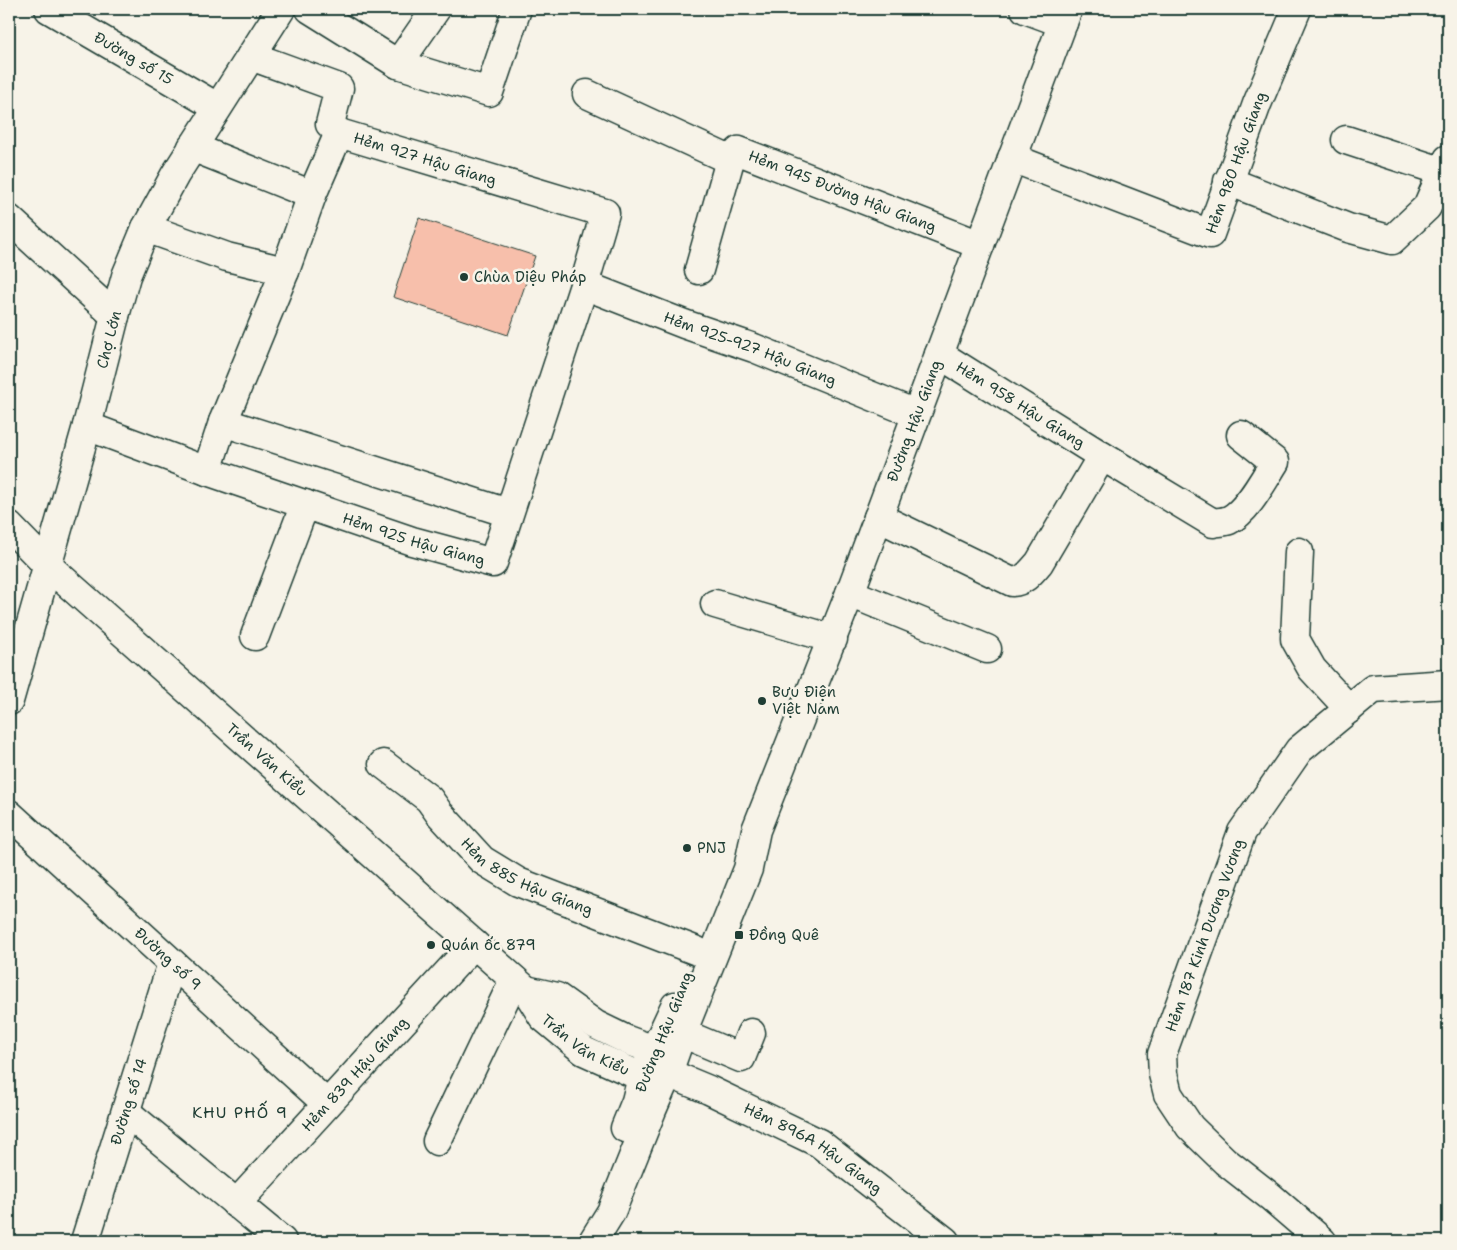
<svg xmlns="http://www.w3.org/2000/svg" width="1457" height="1250" viewBox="0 0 1457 1250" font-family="'Shantell Sans',sans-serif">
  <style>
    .building { fill: #f7bfab; stroke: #1f3d34 }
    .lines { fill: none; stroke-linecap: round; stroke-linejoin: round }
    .minor-casing { stroke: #1f3d34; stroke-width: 31 }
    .major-casing { stroke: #1f3d34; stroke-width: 31 }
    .minor { stroke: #f7f3e8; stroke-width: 28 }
    .major { stroke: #f7f3e8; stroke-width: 28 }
    .poi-dot { fill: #1f3d34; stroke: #f7f3e8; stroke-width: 2 }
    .labels { text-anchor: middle; stroke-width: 5; stroke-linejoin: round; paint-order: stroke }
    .street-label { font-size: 15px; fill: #1f3d34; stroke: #f7f3e8 }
    .poi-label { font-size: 15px; fill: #1f3d34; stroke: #f7f3e8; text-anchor: start }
    .neighbourhood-label { font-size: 16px; letter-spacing: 1px; fill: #1f3d34; stroke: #f7f3e8 }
  </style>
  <rect width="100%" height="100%" fill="#f7f3e8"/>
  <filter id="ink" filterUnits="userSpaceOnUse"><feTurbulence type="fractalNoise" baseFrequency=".02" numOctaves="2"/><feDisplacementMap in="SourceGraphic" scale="10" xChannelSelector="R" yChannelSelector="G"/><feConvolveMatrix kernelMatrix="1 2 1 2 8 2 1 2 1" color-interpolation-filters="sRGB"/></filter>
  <g filter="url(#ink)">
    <!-- building -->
    <path class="building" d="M419,218L535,256L508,335L393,297Z"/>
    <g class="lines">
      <defs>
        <g id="minor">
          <path id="s1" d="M49,9L217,107"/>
          <path d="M310,9L398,64L489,92L517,9"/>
          <path d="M1025,9L1063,23"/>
          <path d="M251,56L339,88L330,124L339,133"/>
          <path d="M398,64L436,9"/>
          <path d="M587,94L730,160"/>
          <path d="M1346,140L1444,172"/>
          <path d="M192,147L312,195"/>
          <path id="s2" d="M1012,158L1210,234L1257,104L1297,9"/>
          <path d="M1228,181L1348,228L1392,240L1427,207L1448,159"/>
          <path d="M9,219L115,316"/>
          <path id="s3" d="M699,270L730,160L739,151L980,245"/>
          <path id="s4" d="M584,285L684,324L754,348L916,414"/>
          <path id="s5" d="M939,354L1102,456L1213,523C1218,522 1224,522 1229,520C1247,512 1264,479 1275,462L1241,435"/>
          <path d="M223,422L508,513"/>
          <path id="s6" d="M87,426L207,471L412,541L493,563L584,285L605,213L339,133L312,195L285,271L227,257L146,228"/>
          <path d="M207,471L223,422L285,271"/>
          <path d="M878,517L1012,582C1025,581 1031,572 1039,563L1102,456"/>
          <path id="s7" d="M9,526L48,566L526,990L543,1017L584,1051L642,1077L665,1073"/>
          <path d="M1299,552L1295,639L1312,669L1349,709"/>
          <path d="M850,593L987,649"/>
          <path d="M715,604L833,639"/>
          <path d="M255,636L305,504"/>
          <path id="s8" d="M9,701L87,426L115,316L126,276L146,228L175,175L281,9"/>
          <path id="s9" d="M383,764L429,799L439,813L482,860L518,882L697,951"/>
          <path id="s10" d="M9,814L327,1104"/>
          <path d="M526,990L557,997L596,1025L627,1040L654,1050L667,1070"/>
          <path d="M682,1033L741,1058L751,1033"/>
          <path id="s11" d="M668,1073L709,1090L819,1143L945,1241"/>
          <path d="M126,1112L282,1241"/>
          <path d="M437,1141L514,980"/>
          <path id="s12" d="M236,1204L474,944"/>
          <path id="s13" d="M85,1241L172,963"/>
          <path id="s14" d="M1322,1241L1271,1197L1225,1161L1190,1127L1168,1094L1163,1074L1162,1054L1242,832L1299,750L1373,689L1448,684"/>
        </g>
        <g id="major">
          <path d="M625,1128L636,1101L642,1077L675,1006"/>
          <path id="s15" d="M593,1241L611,1212L652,1110L668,1073L682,1033L748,869L756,830L850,593L1068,9"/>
        </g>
      </defs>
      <!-- minor casing -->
      <use href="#minor" class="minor-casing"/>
      <!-- major casing -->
      <use href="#major" class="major-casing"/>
      <!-- minor -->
      <use href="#minor" class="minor"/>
      <!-- major -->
      <use href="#major" class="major"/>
    </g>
  </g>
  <!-- markers -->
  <g class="poi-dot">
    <circle cx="464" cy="277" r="5"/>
    <circle cx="762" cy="701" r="5"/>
    <circle cx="687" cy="848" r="5"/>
    <rect x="734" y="930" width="10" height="10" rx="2.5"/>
    <circle cx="431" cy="945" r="5"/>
  </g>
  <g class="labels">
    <!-- street labels -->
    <g class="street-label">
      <text dy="5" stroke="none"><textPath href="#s1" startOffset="98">Đường số 15</textPath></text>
      <text transform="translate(425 159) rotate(17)" y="5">Hẻm 927 Hậu Giang</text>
      <text dy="5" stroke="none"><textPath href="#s2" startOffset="288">Hẻm 980 Hậu Giang</textPath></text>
      <text dy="5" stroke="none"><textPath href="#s3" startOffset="238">Hẻm 945 Đường Hậu Giang</textPath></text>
      <text dy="5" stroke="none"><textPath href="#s8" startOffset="375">Chợ Lớn</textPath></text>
      <text dy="5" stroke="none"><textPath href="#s4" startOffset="178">Hẻm 925-927 Hậu Giang</textPath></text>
      <text dy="5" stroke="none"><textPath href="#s5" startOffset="96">Hẻm 958 Hậu Giang</textPath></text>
      <text dy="5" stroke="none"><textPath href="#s15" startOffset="882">Đường Hậu Giang</textPath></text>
      <text dy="5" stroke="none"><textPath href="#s6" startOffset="346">Hẻm 925 Hậu Giang</textPath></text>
      <text dy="5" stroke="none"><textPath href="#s7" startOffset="348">Trần Văn Kiểu</textPath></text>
      <text dy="5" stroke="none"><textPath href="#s9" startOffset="186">Hẻm 885 Hậu Giang</textPath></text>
      <text dy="5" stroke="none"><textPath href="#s14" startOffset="381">Hẻm 187 Kinh Dương Vương</textPath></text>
      <text dy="5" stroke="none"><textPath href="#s10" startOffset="215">Đường số 9</textPath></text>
      <text transform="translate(664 1032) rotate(-68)" y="5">Đường Hậu Giang</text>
      <text dy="5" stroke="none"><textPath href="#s7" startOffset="778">Trần Văn Kiểu</textPath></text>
      <text dy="5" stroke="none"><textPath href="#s12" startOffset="176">Hẻm 839 Hậu Giang</textPath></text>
      <text dy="5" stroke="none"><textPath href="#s13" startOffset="146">Đường số 14</textPath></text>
      <text dy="5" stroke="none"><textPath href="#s11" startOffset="164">Hẻm 896A Hậu Giang</textPath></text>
    </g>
    <!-- poi labels -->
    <g class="poi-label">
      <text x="474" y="282">Chùa Diệu Pháp</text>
      <text x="772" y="697">Bưu Điện<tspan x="772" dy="17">Việt Nam</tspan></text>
      <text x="697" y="853">PNJ</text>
      <text x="749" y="940">Đồng Quê</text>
      <text x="441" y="950">Quán ốc 879</text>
    </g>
    <!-- neighbourhood labels -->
    <g class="neighbourhood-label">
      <text x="240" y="1118">KHU PHỐ 9</text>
    </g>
  </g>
  <!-- margin -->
  <rect width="1457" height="1250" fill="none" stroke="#f7f3e8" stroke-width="30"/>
  <rect x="15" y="15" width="1427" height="1220" fill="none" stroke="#1f3d34" stroke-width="2" filter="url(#ink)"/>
</svg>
